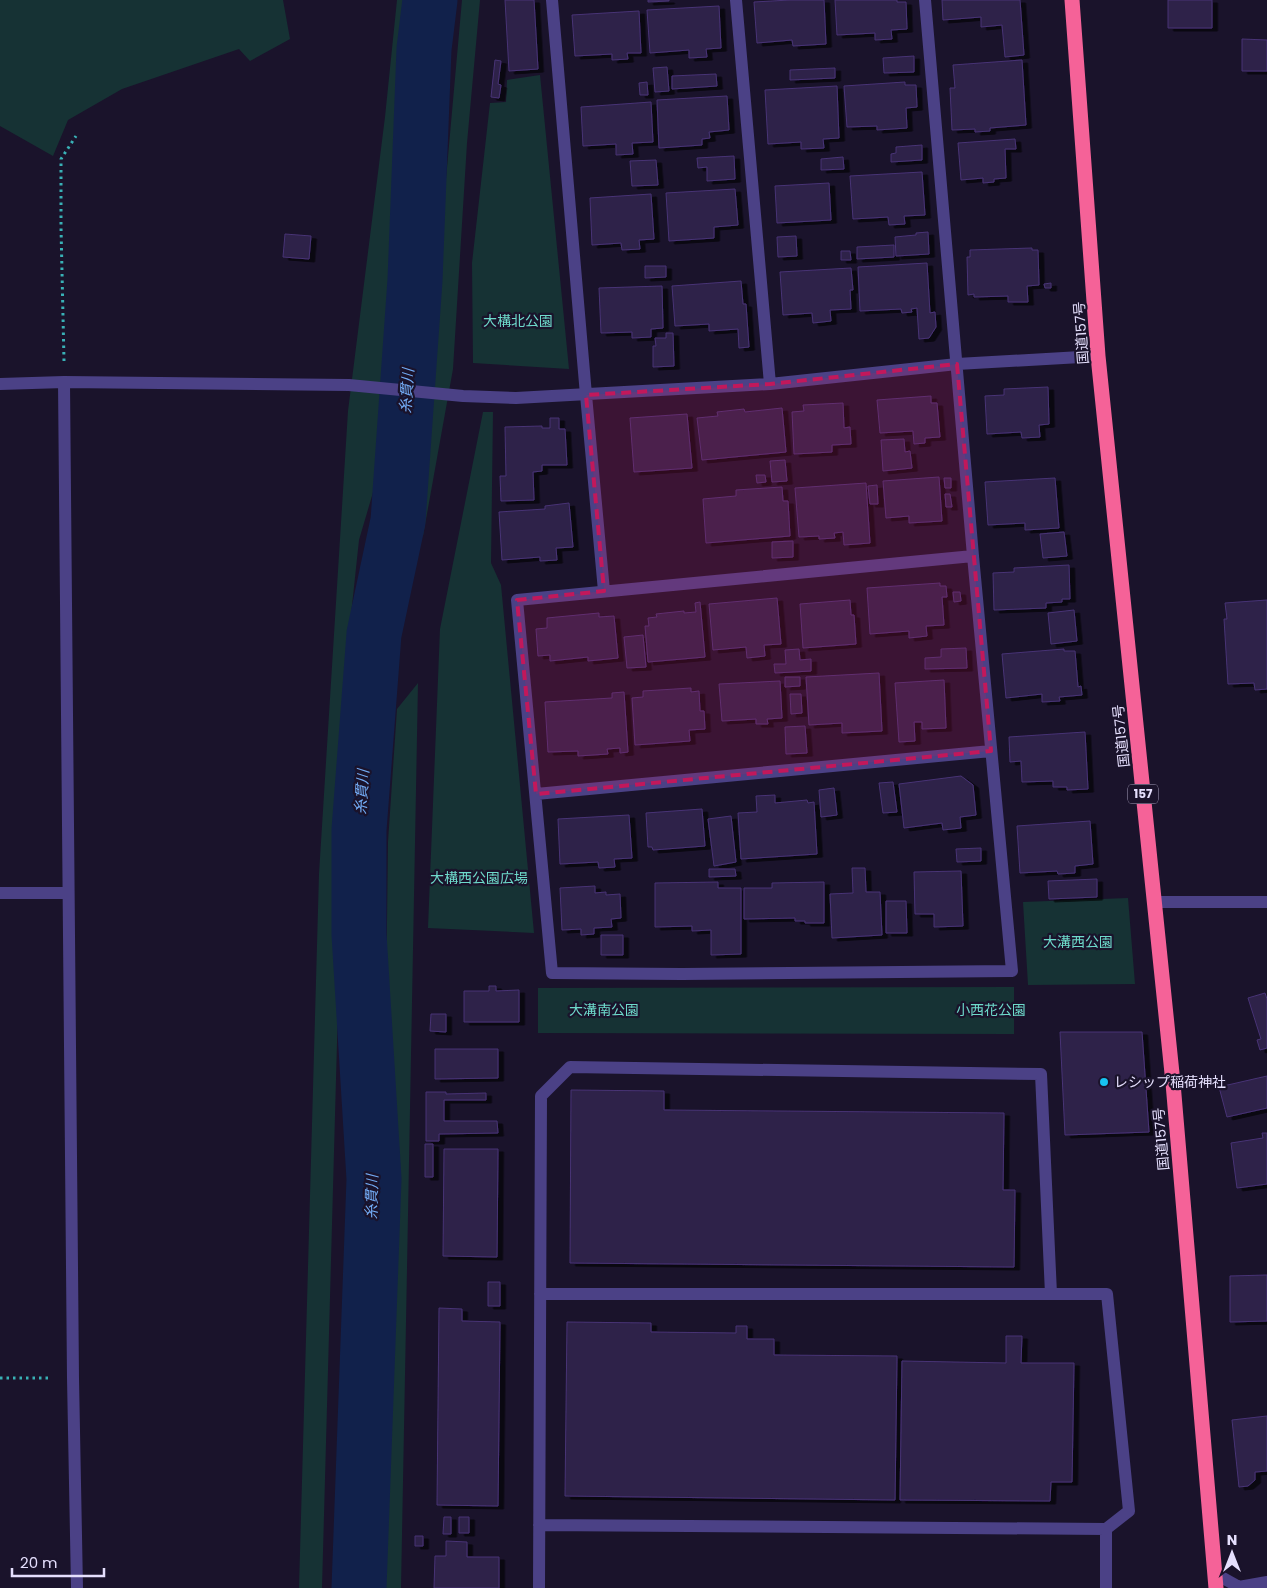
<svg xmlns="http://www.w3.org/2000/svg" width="1267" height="1588" viewBox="0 0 1267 1588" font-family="Poppins,'Noto Sans JP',sans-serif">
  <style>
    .green { fill: #163234 }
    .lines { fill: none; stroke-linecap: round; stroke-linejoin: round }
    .river { stroke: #11214b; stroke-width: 55 }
    .building { fill: #2d204a; stroke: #483475; filter: url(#shadow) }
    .path { stroke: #39b1b6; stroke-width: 3; stroke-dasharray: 2.5 4; stroke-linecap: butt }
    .minor { stroke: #4b4186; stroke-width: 12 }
    .highway { stroke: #f56298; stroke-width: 15 }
    .marked { fill: #c2185b; fill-opacity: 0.2; stroke: #c2185b; stroke-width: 4; stroke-dasharray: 10 6; stroke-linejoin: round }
    .poi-dot { fill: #17c3f0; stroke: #1a132b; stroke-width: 2 }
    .labels { text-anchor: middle; stroke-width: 4.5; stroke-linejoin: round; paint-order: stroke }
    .shield { fill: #1a132b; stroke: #a8a2be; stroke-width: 1 }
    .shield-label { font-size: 12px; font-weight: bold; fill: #e5dffd }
    .park-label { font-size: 14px; fill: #6edacb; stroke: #1a132b }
    .street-label { font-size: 14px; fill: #e5dffd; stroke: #1a132b }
    .poi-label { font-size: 14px; fill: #e5dffd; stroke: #1a132b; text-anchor: start }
    .water-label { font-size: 15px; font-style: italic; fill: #73acf6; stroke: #1a132b }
  </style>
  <defs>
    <filter id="shadow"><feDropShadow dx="5.5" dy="3" stdDeviation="0" flood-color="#0009"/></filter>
  </defs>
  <rect width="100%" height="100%" fill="#1a132b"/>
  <!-- green -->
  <path class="green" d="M0,0H283L290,39L250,61L239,49L122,89L68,120L53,156L0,126Z
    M397,0H411L400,224L374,489L359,540L348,643L322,1588H299L319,874L348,411L385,117Z
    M462,0H480L467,143L453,369L423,536L402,545L423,436Z
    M540,75L569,369L473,363L472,263L490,103L506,102L507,80Z
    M483,412H493L491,563L501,585L534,933L428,928L440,629Z
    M418,683L401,1588H368L376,1219L385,1080L388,842L397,709Z
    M1128,898L1135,984L1028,985L1023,902Z
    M1014,987V1034L538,1033V988Z"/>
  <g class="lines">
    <!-- river -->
    <path class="river" d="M359,1588L374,1179L359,934V830L374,634L398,521L415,280L424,49L430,0"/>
  </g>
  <!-- building -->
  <path class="building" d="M505,0H534L538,69L509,71Z
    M648,0H669V1L648,2Z
    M790,0H824L826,44L793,46L792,40L757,43L754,2Z
    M835,0H897V2H906L907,29L891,30L892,39L875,40V33L837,35Z
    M942,0H1020L1024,55L1005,57L1002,25L981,27V17L943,20Z
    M1168,0H1212V28H1168Z
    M719,6L721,48L706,49L707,57L689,58V50L650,53L647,10Z
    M639,11L641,53H627L628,59L612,60V54L575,56L572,15Z
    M1242,39L1267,40V71H1242Z
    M914,56V72L884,73L883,58Z
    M495,60L501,61L498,84L501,85L499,98L491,97Z
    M1022,60L1026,125L990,128V131L975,132V129L952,130L950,88H955L953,65Z
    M667,67L669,91L655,92L653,68Z
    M835,68V78L790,80V70Z
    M716,74L717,86L672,89V76Z
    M647,82L648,95H640L639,83Z
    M905,82V85H916L917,107L906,108L907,128L877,130V126L847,127L844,86Z
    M837,86L839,138L823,139L824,148L801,149V142L768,144L765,90Z
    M727,96L729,130L709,132L710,138L702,139V145L659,148L657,100Z
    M651,102L653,142L632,143L633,154L616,155V144L583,146L581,107Z
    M1015,139L1016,149H1005L1006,178L994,179V182L983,183V178L961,180L958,143Z
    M922,145V160L891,162V154L896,153V147Z
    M734,156L735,179L707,181V167L698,168L697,158Z
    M843,157L844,169L821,170V159Z
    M656,160L658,185L632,186L630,161Z
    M922,172L925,215L904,216L905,224L889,225L888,217L853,219L850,176Z
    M829,183L831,220L777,223L775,186Z
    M735,189L738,225L714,227V238L669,241L666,193Z
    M651,194L654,239L639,240L640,249L622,250L621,243L592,245L590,198Z
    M928,232L929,254L896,256L895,237L916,235V233Z
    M285,234L311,236L309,259L283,257Z
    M796,236L797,256L778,257L777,237Z
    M894,245V257L857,259V247Z
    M1032,248V250H1038L1039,285L1027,286L1028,302H1008V296L974,297V294L968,295L967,257H970V250Z
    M841,251H850L851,260H841Z
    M927,263L930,313L935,312L936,327L929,338L919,339L917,308L911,309L912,312L902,313L901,309L860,311L858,267Z
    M645,266H666V277L645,278Z
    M851,268L853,290H850L851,309L830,310L831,321L813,323L812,313L783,315L780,272Z
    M741,281L743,304H746L749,347L739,348L738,329L709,331V324L675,326L672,286Z
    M1051,283V288H1045L1044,284Z
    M662,286L663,328L651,329V337L632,338V332L601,333L599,288Z
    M666,333H673L674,366L653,367V346H656L655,338H666Z
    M1048,387L1049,424L1039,425L1040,437L1022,438L1021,432L987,434L985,396L1004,395V389Z
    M931,396V403H937L940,437L925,438V443L914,444L913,431L880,433L877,400Z
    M843,403L844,428L850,427L851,444L832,445V452L794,454L792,412L804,411L803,405Z
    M782,408L786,452L702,460L697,418L718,416L717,412L744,409L745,412Z
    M687,414L692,468L634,472L630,418Z
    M550,418H559V429H565L567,465H542V471L533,472L534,500L501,501L500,476H506L505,427L542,426V428H550Z
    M904,439L905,452L910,451L912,468L883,471L881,440Z
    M785,460L787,481L772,482L770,461Z
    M756,475H765L766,482L757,483Z
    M939,477L942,521L909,523V516L886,518L883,481Z
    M944,478H951V488H945Z
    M1055,478L1059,528L1025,530V523L988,525L985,482Z
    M866,483L870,543L844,545L843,532L834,533L835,538L819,539V536L799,537L795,488Z
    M877,485L878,504H870L868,486Z
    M782,487L783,501H788L790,536L706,543L703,499L736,496V490Z
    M945,494H950L952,507H946Z
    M569,503L573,547L556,548L557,560L540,561V557L502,560L499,512L545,509V506Z
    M1064,532L1067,556L1043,558L1040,534Z
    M793,541V557L772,558V542Z
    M1069,565L1070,599H1062V602L1046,603V608L994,610L993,573L1014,572V568Z
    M940,583V586H946L947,597H942L944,625L926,626L927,636L909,638V631L870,634L867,588Z
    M953,592H960L961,601L954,602Z
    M777,598L781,644L764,645L765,656L747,658L746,647L713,650L709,604Z
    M850,600L851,615H854L856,644L803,648L800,604Z
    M1267,600V689L1255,690L1254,683L1228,684L1224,619H1227L1225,603Z
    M700,602L705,657L648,662L645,626H649L648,618L657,617L656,614L684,611V613L696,612L695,603Z
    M1074,610L1077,641L1051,644L1048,613Z
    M599,613V617L614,616L618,658L588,661V657L550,661V655L538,656L536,629L547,628V618Z
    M643,635L646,667L627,668L624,637Z
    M966,648L967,668L925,669V658L941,657V649Z
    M799,649L800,660L811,659V671L775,673L774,664H786L785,650Z
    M1064,649V651H1075L1078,687L1081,686L1082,695L1059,697L1060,701L1042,702V694L1006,698L1002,654Z
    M879,673L882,731L842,733V723L809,725L806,677Z
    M785,677H800V686L785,687Z
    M944,680L946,728L922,729V722H914L915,741L899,742L895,683Z
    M780,681L782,718L767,719L768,724H756V719L722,721L719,684Z
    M691,688V692L699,691L700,711H704L705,729L689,730L690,741L635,745L632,698L643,697V691Z
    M624,692L628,752L620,753V748L607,749L608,754L578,756V751L548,752L545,702L612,698V693Z
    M790,694H801L802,713L791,714Z
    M805,726L807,753L786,754L785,727Z
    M1085,732L1088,789L1067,790V787H1053V781L1022,782L1021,761L1010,762L1009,737Z
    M961,776L973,785L976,815L960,817L961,828L943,830L942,823L904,828L899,784Z
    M893,782L897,812L883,813L879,783Z
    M834,788L837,815L821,817L819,790Z
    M775,795V803L807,800L808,803L814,802L817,854L741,859L738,813L757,812L756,796Z
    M702,809L705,846L653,850L652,847H648L646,813Z
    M629,815L632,858L614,859L615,867L599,868L598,862L560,864L558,819Z
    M731,816L736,862L714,866L708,819Z
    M1090,821L1093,864L1075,866V873L1058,874L1057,871L1020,873L1017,826Z
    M981,848V861L957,862L956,849Z
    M852,868H865L866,892H880L882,935L832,938L830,894L853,893Z
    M709,869H735L736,876L709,877Z
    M961,871L963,926L934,927V914H915L914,872Z
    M1097,879V897L1049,899L1048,881Z
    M718,882V888H741V954L711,955V930L692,931V926L655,927V883Z
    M824,882V923H805V921H795V918L744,919V888H772V883Z
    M595,886V893L606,892V895L620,894L621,918L611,919L612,927L594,928V934L581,935V929L562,930L560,888Z
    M886,901H906L907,933H886Z
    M601,935H623V955H601Z
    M489,986H496V991L519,990V1022H464V991H489Z
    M1265,993L1267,999V1048L1260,1050L1257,1040L1261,1039L1248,998Z
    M431,1014H446V1032L430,1031Z
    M1060,1032H1142L1149,1132L1065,1135Z
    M435,1049H498V1078L435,1079Z
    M1267,1076V1108L1227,1117L1219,1087Z
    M571,1090L664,1091V1110L1004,1113L1003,1190H1015L1014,1267L570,1263Z
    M426,1092H446V1094L486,1093V1100H444V1121H497L498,1133L439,1134V1141H426Z
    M1262,1133H1267V1184L1237,1188L1231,1143L1263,1138Z
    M425,1144H433V1177H425Z
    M444,1149H498L497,1257L443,1256Z
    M1267,1275V1321L1230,1322V1276Z
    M488,1282H500V1306H488Z
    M439,1308L462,1309V1321L500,1322L498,1506L437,1505Z
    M567,1322L651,1323V1332L736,1333V1326H747V1339H774V1355L897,1356L895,1500L565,1496Z
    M1006,1336H1022L1021,1363H1074L1072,1482H1051L1050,1501L900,1500L902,1361L1006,1363Z
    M1267,1416V1471L1255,1472V1480L1248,1486L1239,1487L1232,1420Z
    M444,1517H451V1534H443Z
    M459,1517H469V1533H459Z
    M415,1536H423V1546H415Z
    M446,1541L467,1542V1557H499V1588H434L435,1556H446Z"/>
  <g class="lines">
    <!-- path -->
    <path class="path" d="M64,361L61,227V159L76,136
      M0,1378H52"/>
    <!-- minor -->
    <path class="minor" d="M552,0L586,395L604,591
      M736,0L770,384
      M925,0L973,556L1012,971L682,974L552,973L517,600L973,556
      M64,382L73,1378L77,1588
      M0,384L64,382L349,385L463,396L516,398L770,384L957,364L1098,356
      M536,794L991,751
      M0,893H68
      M1155,902H1267
      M540,1294H1107L1129,1511L1106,1529V1588
      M539,1525L1106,1529
      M1214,1573L1239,1587L1267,1582
      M539,1588L541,1096L570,1067L1041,1074L1051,1294"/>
    <!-- highway -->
    <path class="highway" d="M1072,0L1098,356L1173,1083L1216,1588"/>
  </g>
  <!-- marked area -->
  <path class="marked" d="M957,364L991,751L536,794L517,600L604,591L586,395L770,384Z"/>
  <!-- markers -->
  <circle class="poi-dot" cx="1104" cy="1082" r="5"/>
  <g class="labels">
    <!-- shield labels -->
    <rect class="shield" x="1128" y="784.5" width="30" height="19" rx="4"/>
    <g class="shield-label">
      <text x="1143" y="798">157</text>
    </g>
    <!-- park labels -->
    <g class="park-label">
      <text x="518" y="326">大構北公園</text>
      <text x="479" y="883">大構西公園広場</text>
      <text x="1078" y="947">大溝西公園</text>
      <text x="604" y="1015">大溝南公園</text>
      <text x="991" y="1015">小西花公園</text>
    </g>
    <!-- street labels -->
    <g class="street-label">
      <text transform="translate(1081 333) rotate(-94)" y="5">国道157号</text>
      <text transform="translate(1121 736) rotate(-96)" y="5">国道157号</text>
      <text transform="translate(1161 1139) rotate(-95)" y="5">国道157号</text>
    </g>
    <!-- poi labels -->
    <g class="poi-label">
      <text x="1114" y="1087">レシップ稲荷神社</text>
    </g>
    <!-- water labels -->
    <g class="water-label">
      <text transform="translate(407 391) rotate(-86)" y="5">糸貫川</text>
      <text transform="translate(362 792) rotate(-86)" y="5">糸貫川</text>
      <text transform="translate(372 1197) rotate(-89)" y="5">糸貫川</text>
    </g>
  </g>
  <!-- north arrow -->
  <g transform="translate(1232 1553)" stroke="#1a132b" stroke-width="4" paint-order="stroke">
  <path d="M0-4L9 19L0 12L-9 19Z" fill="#e5dffd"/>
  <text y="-8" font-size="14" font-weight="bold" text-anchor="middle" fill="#e5dffd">N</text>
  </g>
  <!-- scale -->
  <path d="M12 1568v8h92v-8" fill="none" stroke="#e5dffd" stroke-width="2.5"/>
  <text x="20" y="1568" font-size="15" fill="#e5dffd" stroke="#1a132b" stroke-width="4" paint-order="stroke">20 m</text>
</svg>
